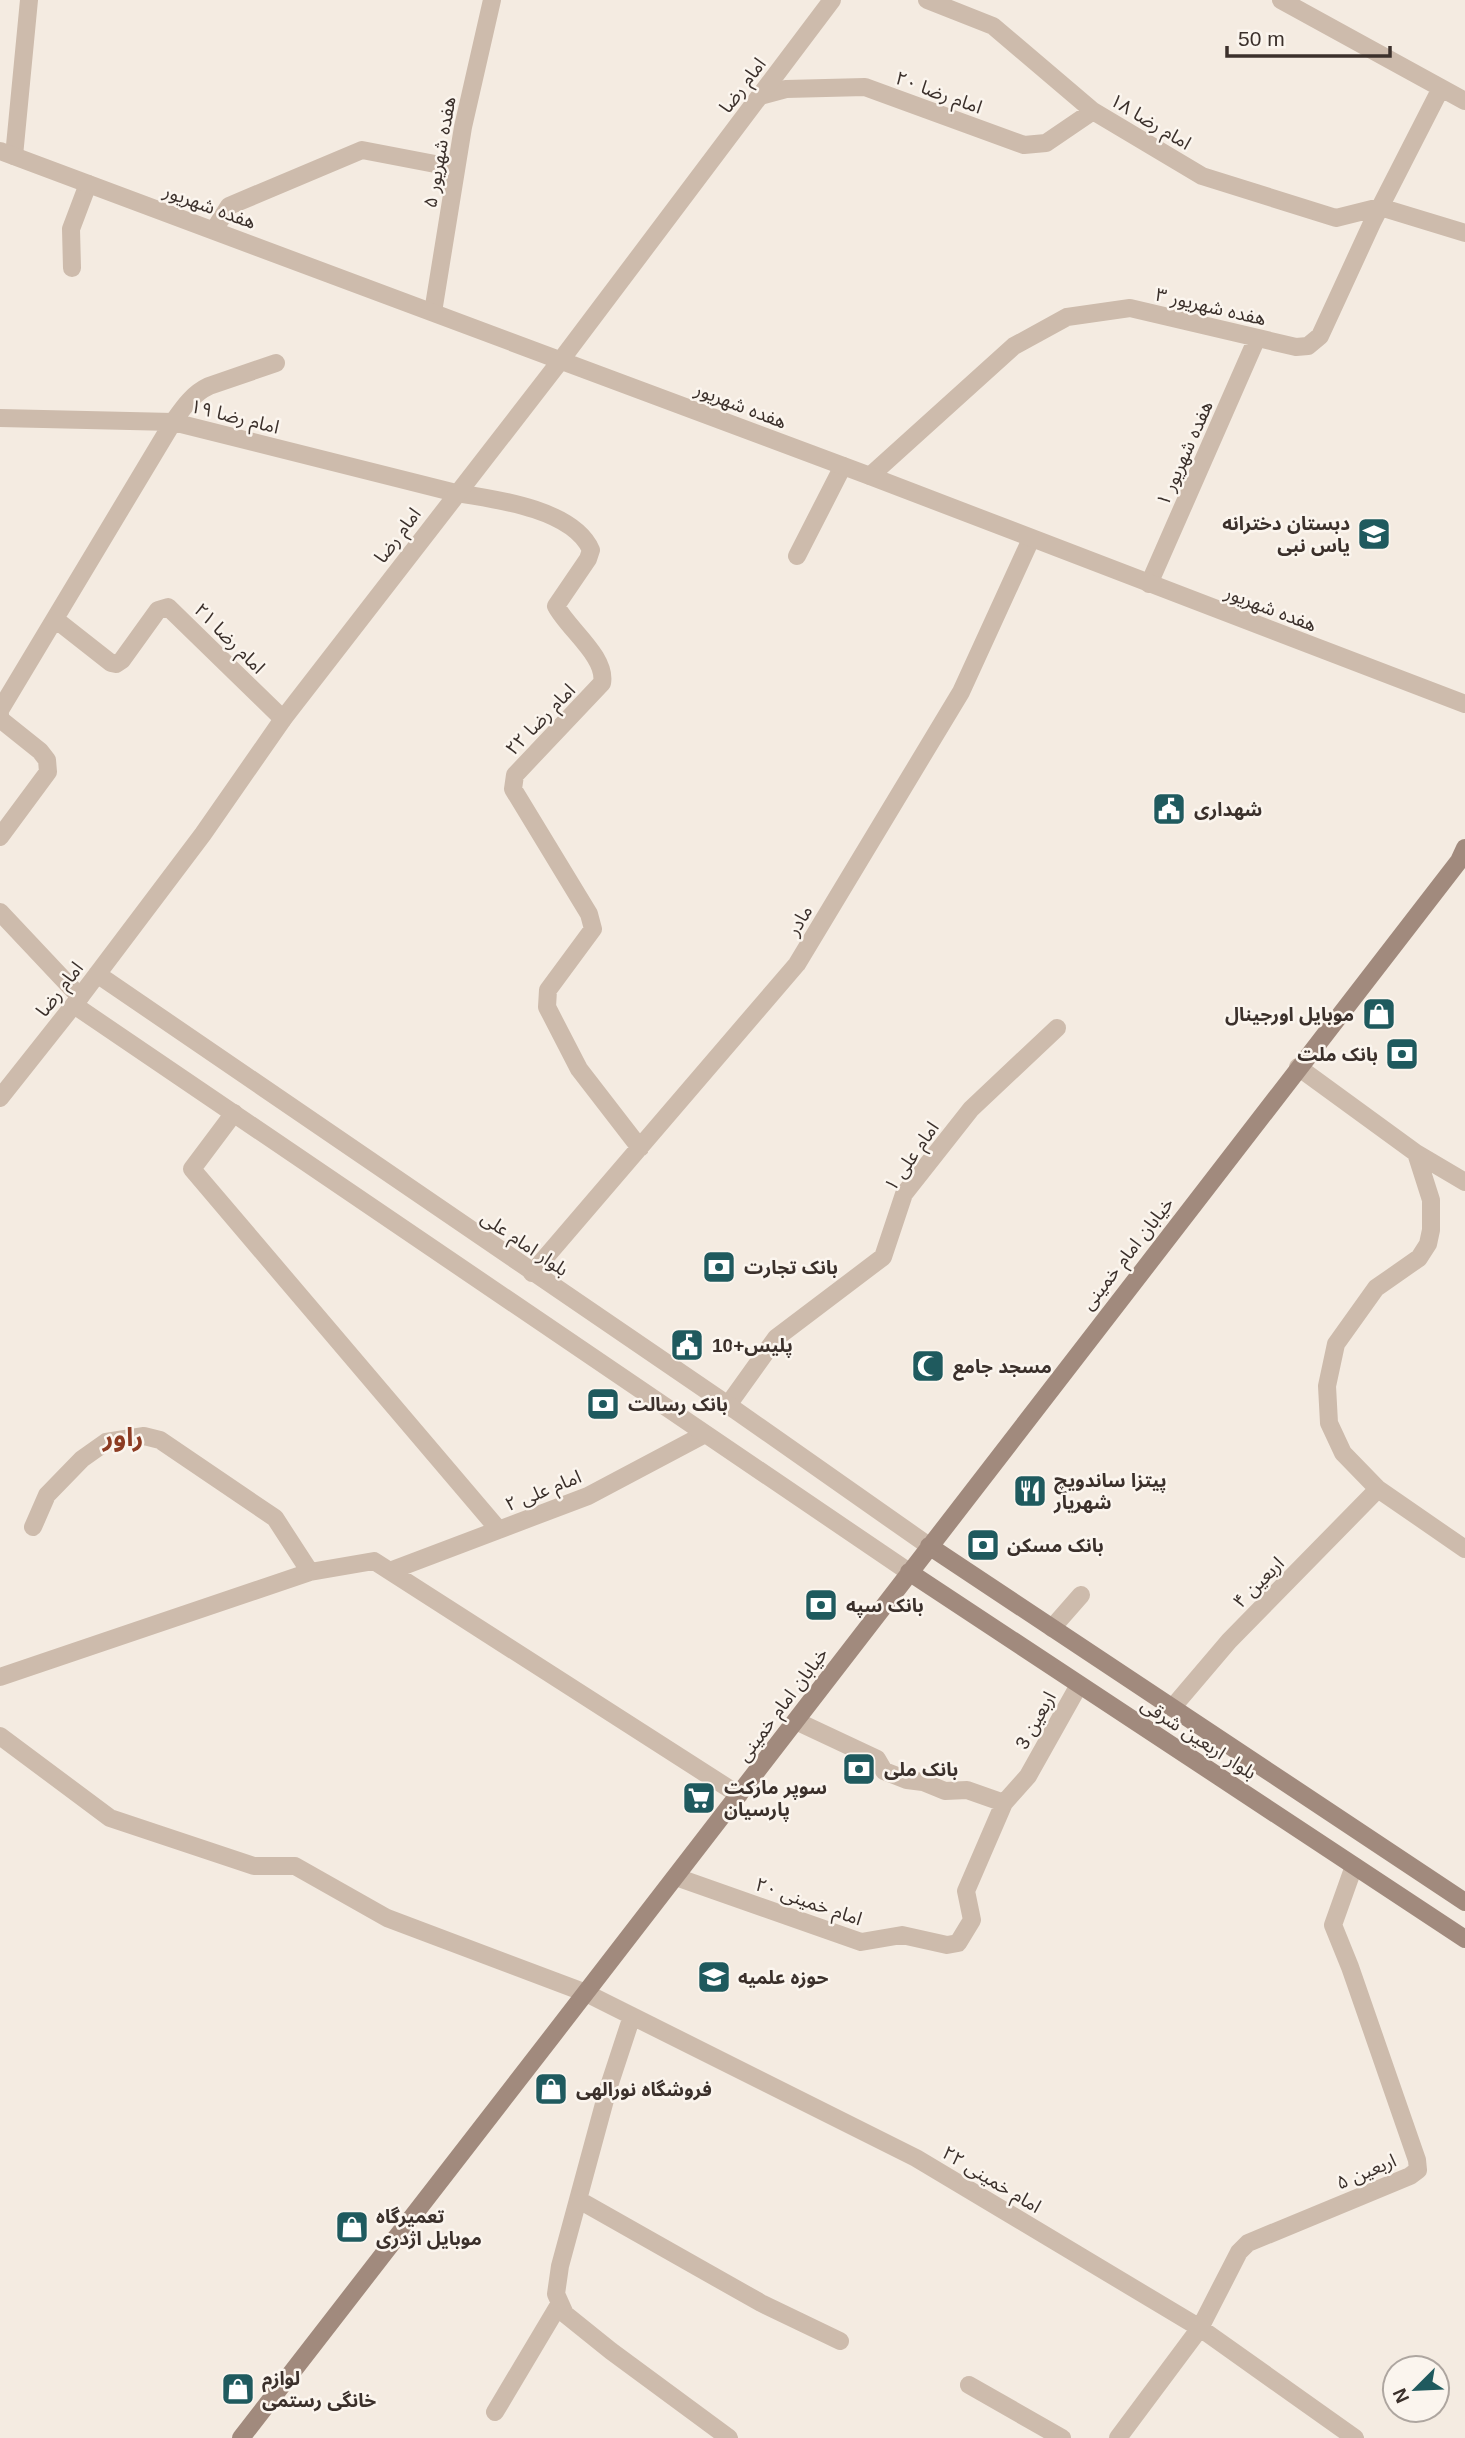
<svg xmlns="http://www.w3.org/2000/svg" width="1465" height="2438" viewBox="0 0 1465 2438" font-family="Helvetica,'Noto Sans Arabic',sans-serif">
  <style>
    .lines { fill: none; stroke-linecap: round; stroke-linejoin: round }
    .minor { stroke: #cdbbac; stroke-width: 18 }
    .tertiary { stroke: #cdbbac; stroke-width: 18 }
    .secondary { stroke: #a18a7d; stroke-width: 18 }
    .labels { text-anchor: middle; stroke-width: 5; stroke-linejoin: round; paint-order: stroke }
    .street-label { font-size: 19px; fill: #3b302b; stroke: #fbf5ee }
    .poi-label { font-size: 19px; font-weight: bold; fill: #3b302b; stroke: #fbf5ee; text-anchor: start }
    .district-label { font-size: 26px; font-weight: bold; fill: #8c3b22; stroke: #fbf5ee }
  </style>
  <rect width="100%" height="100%" fill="#f4ebe1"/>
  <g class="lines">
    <!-- minor -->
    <path class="minor" d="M927,0L993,26L1093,111L1202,176L1336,218L1380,207L1465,233
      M1281,0L1465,101
      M760,96L786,89L865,87L1024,145L1046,143L1093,111
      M14,156L29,0
      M214,230L229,206L362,150L456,168
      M72,268L71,229L88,184
      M433,312L463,127L492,0
      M0,418L173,422L456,493C495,499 573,509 591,550L588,559L556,606C568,629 607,657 602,683L515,775L513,789L589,914L593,929L548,990L547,1007L579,1069L640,1148
      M870,476L1014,346L1067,317L1130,308L1296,347L1308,346L1320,336L1372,223L1441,88
      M797,556L843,466
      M1149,584L1257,338
      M55,619L111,663L116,664L122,660L158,610L168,607L283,719
      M0,710L173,422C183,408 192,394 209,386L276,363
      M0,714V719L40,751L47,760L48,772L0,837
      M0,912L80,997
      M1298,1067L1416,1153L1465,1182
      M234,1113L192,1169L499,1530
      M1416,1153L1431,1200V1230L1428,1244L1419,1258L1376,1288L1336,1344L1327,1386L1329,1423L1343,1453L1378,1489L1465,1549
      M532,1273L797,964L961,692L1031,539
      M728,1405L776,1338L883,1257L904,1194L971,1109L1057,1028
      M33,1527L47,1495L82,1459L106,1442L144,1436L160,1440L275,1518L310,1572
      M390,1571L588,1496L705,1434
      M1052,1628L1081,1595
      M0,1677L310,1572L374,1561L739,1795
      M1172,1708L1229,1641L1378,1489
      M796,1721L877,1759L884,1771L907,1780L923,1782L945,1791L967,1790L1004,1803L1028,1776L1079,1685
      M0,1736L110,1818L254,1866H295L387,1918L586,1993L916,2158L1200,2328L1355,2438
      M676,1877L861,1942L902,1935L947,1945L958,1943L972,1920L966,1891L1004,1803
      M632,2016L608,2089L560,2266L556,2294L565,2314L611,2351L729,2438
      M579,2200L761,2303L840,2341
      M969,2385L1062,2438
      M495,2412L560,2303
      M1118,2438L1200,2328L1239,2252L1248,2243L1410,2176L1418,2170L1417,2160L1350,1967L1333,1925L1354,1866"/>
    <!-- tertiary -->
    <path class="tertiary" d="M0,151L870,476L1465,704
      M97,974L728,1405L929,1546
      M74,1005L909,1572
      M0,1098L80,997L203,834L283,719L561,360L832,0"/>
    <!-- secondary -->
    <path class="secondary" d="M929,1546L1465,1902
      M909,1572L1465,1939
      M241,2438C649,1914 1050,1385 1459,861L1465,848"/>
  </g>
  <!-- icons -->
  <defs>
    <symbol id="school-square" viewBox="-11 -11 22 22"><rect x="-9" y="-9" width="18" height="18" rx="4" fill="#1f5a5e" stroke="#fbf5ee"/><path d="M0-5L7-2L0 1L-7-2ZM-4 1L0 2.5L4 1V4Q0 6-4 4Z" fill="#fff"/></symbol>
    <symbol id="civic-square" viewBox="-11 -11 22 22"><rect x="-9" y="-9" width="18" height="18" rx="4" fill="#1f5a5e" stroke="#fbf5ee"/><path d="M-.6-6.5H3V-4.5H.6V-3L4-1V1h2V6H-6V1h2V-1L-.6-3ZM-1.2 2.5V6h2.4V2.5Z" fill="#fff"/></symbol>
    <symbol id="shop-square" viewBox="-11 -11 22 22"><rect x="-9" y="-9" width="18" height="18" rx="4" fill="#1f5a5e" stroke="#fbf5ee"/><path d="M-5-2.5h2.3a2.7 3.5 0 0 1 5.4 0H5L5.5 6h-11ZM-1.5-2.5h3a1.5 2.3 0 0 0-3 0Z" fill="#fff"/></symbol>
    <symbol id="bank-square" viewBox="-11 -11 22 22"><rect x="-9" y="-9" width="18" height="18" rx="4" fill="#1f5a5e" stroke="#fbf5ee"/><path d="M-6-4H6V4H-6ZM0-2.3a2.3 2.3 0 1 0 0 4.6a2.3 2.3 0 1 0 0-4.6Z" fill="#fff"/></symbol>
    <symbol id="mosque-square" viewBox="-11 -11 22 22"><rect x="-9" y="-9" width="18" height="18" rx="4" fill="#1f5a5e" stroke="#fbf5ee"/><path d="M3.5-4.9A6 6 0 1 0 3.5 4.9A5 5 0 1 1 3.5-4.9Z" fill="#fff"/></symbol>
    <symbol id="restaurant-square" viewBox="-11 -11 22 22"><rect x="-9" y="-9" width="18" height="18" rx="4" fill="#1f5a5e" stroke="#fbf5ee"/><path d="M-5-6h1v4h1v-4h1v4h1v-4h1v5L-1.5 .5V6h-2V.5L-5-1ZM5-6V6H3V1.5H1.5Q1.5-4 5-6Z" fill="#fff"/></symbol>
    <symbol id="supermarket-square" viewBox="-11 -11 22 22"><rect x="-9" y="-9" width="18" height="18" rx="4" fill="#1f5a5e" stroke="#fbf5ee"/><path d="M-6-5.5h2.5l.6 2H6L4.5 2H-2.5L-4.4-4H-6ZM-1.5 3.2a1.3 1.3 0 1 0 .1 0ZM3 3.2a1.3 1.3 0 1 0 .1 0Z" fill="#fff"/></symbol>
  </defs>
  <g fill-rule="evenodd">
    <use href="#school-square" x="1355" y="515" width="38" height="38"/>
    <use href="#civic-square" x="1150" y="790" width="38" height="38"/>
    <use href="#shop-square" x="1360" y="995" width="38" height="38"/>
    <use href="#bank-square" x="1383" y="1035" width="38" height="38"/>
    <use href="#bank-square" x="700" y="1248" width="38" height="38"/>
    <use href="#civic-square" x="668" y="1326" width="38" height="38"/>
    <use href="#mosque-square" x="909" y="1347" width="38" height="38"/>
    <use href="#bank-square" x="584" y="1385" width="38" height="38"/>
    <use href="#restaurant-square" x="1011" y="1472" width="38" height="38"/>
    <use href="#bank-square" x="964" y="1526" width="38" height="38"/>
    <use href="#bank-square" x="802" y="1586" width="38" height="38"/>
    <use href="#bank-square" x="840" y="1750" width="38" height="38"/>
    <use href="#supermarket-square" x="680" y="1779" width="38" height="38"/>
    <use href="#school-square" x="695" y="1958" width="38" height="38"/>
    <use href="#shop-square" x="532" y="2070" width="38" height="38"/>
    <use href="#shop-square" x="333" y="2208" width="38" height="38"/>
    <use href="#shop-square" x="219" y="2370" width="38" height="38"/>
  </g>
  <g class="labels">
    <!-- street labels -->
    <g class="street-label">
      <text transform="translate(742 85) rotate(-53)" y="7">امام رضا</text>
      <text transform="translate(939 92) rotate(20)" y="7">امام رضا ۲۰</text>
      <text transform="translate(1151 121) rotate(31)" y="7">امام رضا ۱۸</text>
      <text transform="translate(439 152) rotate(-80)" y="7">هفده شهریور ۵</text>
      <text transform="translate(210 206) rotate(20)" y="7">هفده شهریور</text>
      <text transform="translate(1211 306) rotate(13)" y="7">هفده شهریور ۳</text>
      <text transform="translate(741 405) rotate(21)" y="7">هفده شهریور</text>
      <text transform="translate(235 416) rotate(14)" y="7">امام رضا ۱۹</text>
      <text transform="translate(1184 453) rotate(-66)" y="7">هفده شهریور ۱</text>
      <text transform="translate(397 535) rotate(-53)" y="7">امام رضا</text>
      <text transform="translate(1271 608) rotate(21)" y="7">هفده شهریور</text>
      <text transform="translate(230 638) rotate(45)" y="7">امام رضا ۲۱</text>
      <text transform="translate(540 719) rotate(-46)" y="7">امام رضا ۲۲</text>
      <text transform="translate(799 920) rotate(-59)" y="7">مادر</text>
      <text transform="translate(59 989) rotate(-52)" y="7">امام رضا</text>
      <text transform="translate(911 1156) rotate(-55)" y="7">امام علی ۱</text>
      <text transform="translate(525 1243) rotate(34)" y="7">بلوار امام علی</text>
      <text transform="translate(1127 1253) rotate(-52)" y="7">خیابان امام خمینی</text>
      <text transform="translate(543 1490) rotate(-22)" y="7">امام علی ۲</text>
      <text transform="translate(1258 1582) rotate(-45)" y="7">اربعین ۴</text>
      <text transform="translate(782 1704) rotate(-53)" y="7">خیابان امام خمینی</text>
      <text transform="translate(1035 1720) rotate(-61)" y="7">اربعین 3</text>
      <text transform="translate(1199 1738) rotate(33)" y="7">بلوار اربعین شرقی</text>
      <text transform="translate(809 1901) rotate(19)" y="7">امام خمینی ۲۰</text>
      <text transform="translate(1366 2171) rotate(-23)" y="7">اربعین ۵</text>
      <text transform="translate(992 2179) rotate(31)" y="7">امام خمینی ۲۲</text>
    </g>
    <!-- poi labels -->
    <g class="poi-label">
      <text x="1350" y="530" text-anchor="end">دبستان دخترانه<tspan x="1350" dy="22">یاس نبی</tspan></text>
      <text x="1194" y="816">شهداری</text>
      <text x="1354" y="1021" text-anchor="end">موبایل اورجینال</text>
      <text x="1378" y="1061" text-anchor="end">بانک ملت</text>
      <text x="744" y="1274">بانک تجارت</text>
      <text x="712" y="1352">پلیس+10</text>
      <text x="953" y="1373">مسجد جامع</text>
      <text x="628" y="1411">بانک رسالت</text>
      <text x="1054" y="1487">پیتزا ساندویچ<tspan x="1054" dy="22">شهریار</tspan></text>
      <text x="1007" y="1552">بانک مسکن</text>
      <text x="846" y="1612">بانک سپه</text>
      <text x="884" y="1776">بانک ملی</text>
      <text x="724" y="1794">سوپر مارکت<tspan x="724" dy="22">پارسیان</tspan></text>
      <text x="738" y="1984">حوزه علمیه</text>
      <text x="576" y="2096">فروشگاه نورالهی</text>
      <text x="376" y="2223">تعمیرگاه<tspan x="376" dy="22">موبایل اژدری</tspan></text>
      <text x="262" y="2385">لوازم<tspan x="262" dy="22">خانگی رستمی</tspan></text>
    </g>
    <!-- district labels -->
    <g class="district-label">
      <text x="123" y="1446">راور</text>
    </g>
  </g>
  <!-- north arrow -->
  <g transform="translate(1416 2389) rotate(246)"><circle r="33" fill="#fbf5ee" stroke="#aea6a0" stroke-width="2"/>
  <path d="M0-5L12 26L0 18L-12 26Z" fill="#1f5a5e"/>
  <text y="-10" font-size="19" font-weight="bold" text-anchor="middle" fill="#3b302b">N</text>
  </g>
  <!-- scale -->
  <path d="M1227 46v10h163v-10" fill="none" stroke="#3b302b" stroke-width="3.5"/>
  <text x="1238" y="46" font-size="21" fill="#3b302b" stroke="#fbf5ee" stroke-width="5" paint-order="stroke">50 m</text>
</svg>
